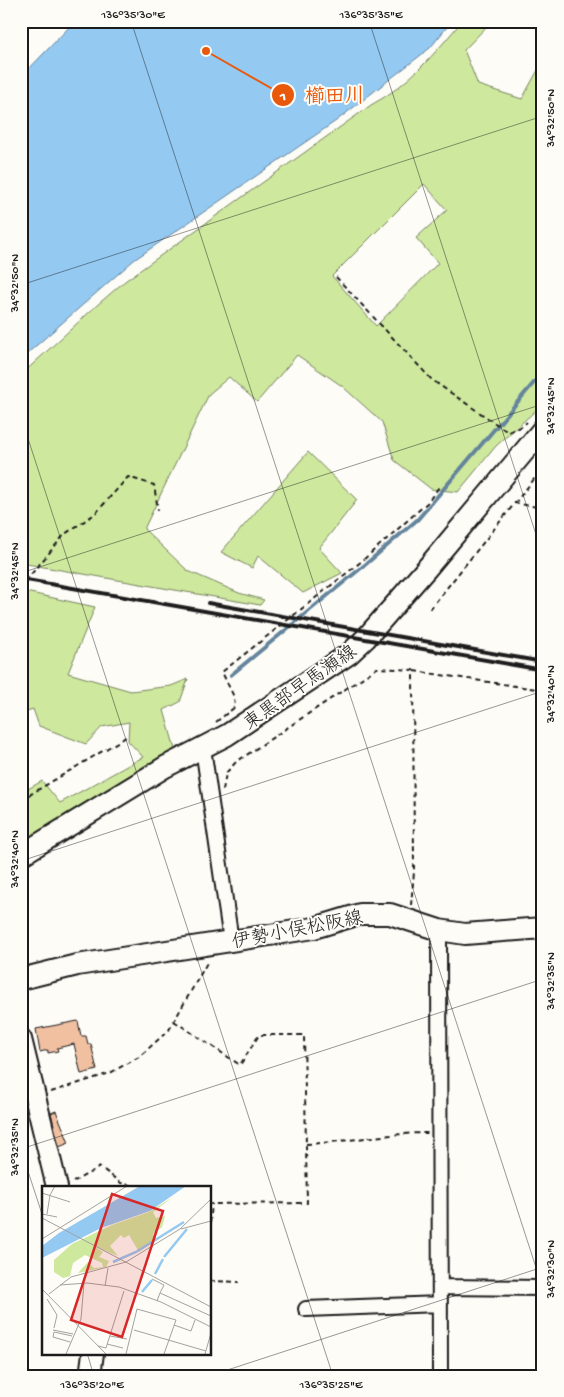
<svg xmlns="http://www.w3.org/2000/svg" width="564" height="1397" viewBox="0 0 564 1397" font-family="'Gochi Hand','Klee One',sans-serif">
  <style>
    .green { fill: #cee89e; stroke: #75825d; fill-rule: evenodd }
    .water { fill: #94c9f2; stroke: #64849c }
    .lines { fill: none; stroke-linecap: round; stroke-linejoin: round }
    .stream { stroke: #64849c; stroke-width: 4 }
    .building { fill: #f1c0a1; stroke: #1c1c1c }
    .street-casing { stroke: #1c1c1c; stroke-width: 18 }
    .secondary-casing { stroke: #1c1c1c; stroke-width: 24 }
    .path { stroke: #1c1c1c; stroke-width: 2; stroke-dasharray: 5 4; stroke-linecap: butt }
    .street { stroke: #fdfcf7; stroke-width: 14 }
    .secondary { stroke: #fdfcf7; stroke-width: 20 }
    .rail { stroke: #1c1c1c; stroke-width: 4 }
    .ticks { fill: none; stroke: #1c1c1c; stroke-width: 1; stroke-opacity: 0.45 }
    .labels { text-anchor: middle; stroke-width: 4; stroke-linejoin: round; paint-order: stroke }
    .street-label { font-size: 19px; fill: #1c1c1c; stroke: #fdfcf7 }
    .inset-river { fill: none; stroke: #94c9f2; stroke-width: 2.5 }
    .inset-road { fill: none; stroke: #a3a29f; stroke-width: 1 }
    .view { fill: #d62828; fill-opacity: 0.15; stroke: #d62828; stroke-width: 2.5 }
    .inset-edge { fill: none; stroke: #1c1c1c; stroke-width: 2.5 }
    .leader { fill: none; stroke: #e8590c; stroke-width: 2 }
    .callout-dot { fill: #e8590c; stroke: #fdfcf7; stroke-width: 2 }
    .mark-label { font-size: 15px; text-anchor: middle; font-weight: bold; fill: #fff }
    .callout-label { font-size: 20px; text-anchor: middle; font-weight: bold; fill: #e8590c; stroke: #fdfcf7; stroke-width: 4; stroke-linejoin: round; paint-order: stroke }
    .neatline { fill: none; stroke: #1c1c1c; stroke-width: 2 }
    .ticks-label { font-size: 12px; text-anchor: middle; fill: #1c1c1c }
  </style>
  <rect width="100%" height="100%" fill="#fdfcf7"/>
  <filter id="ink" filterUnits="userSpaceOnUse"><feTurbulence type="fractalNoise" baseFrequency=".02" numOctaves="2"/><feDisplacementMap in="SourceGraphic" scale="10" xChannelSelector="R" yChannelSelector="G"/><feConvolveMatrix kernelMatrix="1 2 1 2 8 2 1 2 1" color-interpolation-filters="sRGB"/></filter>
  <g filter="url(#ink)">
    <!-- green -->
    <path class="green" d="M462,21H492L464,50L478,85L522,99L543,61V404L496,446L458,492L431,489L394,460L382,422L342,386L297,355L257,402L229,377L209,394L144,529L188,571L239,593L264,600L260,605L21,563V375L96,306L125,281L371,105C409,85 435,53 462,21ZM424,184L447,210L416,238L438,263L376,326L332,276Z
      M308,452L357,500L319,548L342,573L303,593L258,556L252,568L221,552Z
      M21,591L95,607L68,673L131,691L171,686L188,679L180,702L164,710L176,753L21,847V793L42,781L60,803L143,757L128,741L129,722L102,727L86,744L39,726L33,709L21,713Z"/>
    <!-- water -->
    <path class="water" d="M75,21H452L430,48L336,121L134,260L21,359V77Z"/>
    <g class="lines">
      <!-- stream -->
      <path class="stream" d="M231,675L366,564L418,519L543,372"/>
    </g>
    <!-- building -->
    <path class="building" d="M78,1021L81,1036H86L88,1044H91L97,1070L81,1074L74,1044L57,1048L58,1051L48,1053V1050L40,1052L36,1029Z
      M56,1111L69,1143L59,1147L51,1113Z"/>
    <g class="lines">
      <defs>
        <path id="street" d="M203,748L231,941
          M439,930L440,1376
          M440,1287L540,1288
          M306,1309L440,1304"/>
        <path id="secondary" d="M21,855L165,767L227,735L349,654L366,638L427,568L543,429
          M21,979L77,965L314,928L360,914H390L439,930L465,934L543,928
          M21,1039L57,1187
          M90,1376L93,1353"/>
      </defs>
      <!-- street casing -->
      <use href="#street" class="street-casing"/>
      <!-- secondary casing -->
      <use href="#secondary" class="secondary-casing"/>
      <!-- path -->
      <path class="path" d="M336,277L432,380L508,432L521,427L527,422
        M536,414L543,408
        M514,503L543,508
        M21,589L28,578L65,534L95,514L128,477L154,485L158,510
        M430,609L543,468
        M414,671L543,690
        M216,722L235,707L234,697L222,672L362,561L427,503L439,487
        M223,790L226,773L236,762L377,668L413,670L414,872L411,905
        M21,800L126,737
        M174,1021L240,1065L259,1035H304L307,1203L210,1204
        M51,1092L110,1073L139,1057L169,1030L208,961
        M306,1144C347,1142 387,1133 428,1133
        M73,1182L100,1167L121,1183L138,1187
        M210,1223L212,1204
        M210,1281L239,1282"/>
      <!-- street -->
      <use href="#street" class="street"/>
      <!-- secondary -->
      <use href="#secondary" class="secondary"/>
      <!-- rail -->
      <path class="rail" d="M21,579L543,670
        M208,603L543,662"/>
    </g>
  </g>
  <!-- ticks -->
  <path class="ticks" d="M131,21L543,1289M369,21L543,556M21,285L543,116M21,417L333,1376M21,573L543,404M21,861L543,691M21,1149L543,979M21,1150L44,1220M87,1353L94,1376M209,1376L543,1267"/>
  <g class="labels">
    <!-- street labels -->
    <g class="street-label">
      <text transform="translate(299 686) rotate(-35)" y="7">東黒部早馬瀬線</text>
      <text transform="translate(297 928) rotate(-11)" y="7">伊勢小俣松阪線</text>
    </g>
  </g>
  <!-- overview -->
  <g transform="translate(42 1186)">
    <rect width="169" height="169" fill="#fdfcf7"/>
    <path d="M131,11L111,26L114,32L123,30L120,41L111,48L115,54L97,66L87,49L82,52L79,49L68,60L76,70L52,60L61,66L57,71L67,75L64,81L36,87L46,76L52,82L61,81L60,77L43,69L31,77L28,90L21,92L12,86V74L30,58L70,39L107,26Z" fill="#cee89e"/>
    <path d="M98,0H144L108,25L59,42L0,72V60L17,47Z" fill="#94c9f2"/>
    <path class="inset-river" d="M122,71L145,43M71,76L94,66L142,36M113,88L121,73M100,106L110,94"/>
    <path class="inset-road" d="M0,7L28,16M0,28L15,31M5,28L8,9L13,0M0,32L169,121M139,43L169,35M0,53L85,0M110,93L122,99L118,107M18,99L45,97L77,101L119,116L169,141M63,100L66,82M0,103L64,168M7,108L29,91L84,76L138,43L169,13M5,113L15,129L12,142M115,115L118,107L169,130M132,139L149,145L153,134M11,144L31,148M92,144L164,165M68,150L85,153M28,156L11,151L12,146L30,150M65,158L81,162M56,160L64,162L82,105M24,168L39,133L42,97M84,168L95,123L134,134L122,168M163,168L169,147"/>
    <path class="view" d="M70,8L121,25L80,151L29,134Z"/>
    <rect width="169" height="169" class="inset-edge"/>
  </g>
  <!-- callouts -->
  <path class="leader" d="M206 51L283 95"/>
  <g class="callout-dot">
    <circle cx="206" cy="51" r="5"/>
    <circle cx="283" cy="95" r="12"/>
  </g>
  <g class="mark-label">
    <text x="283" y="100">1</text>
  </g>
  <g class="callout-label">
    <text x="335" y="102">櫛田川</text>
  </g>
  <!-- margin -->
  <rect width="564" height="1397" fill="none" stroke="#fdfcf7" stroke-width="55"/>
  <rect x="28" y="28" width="508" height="1342" class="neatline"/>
  <g class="ticks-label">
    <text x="133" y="18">136°35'30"E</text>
    <text x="371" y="18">136°35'35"E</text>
    <text transform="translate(550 118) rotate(-90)" y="4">34°32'50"N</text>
    <text transform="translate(14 283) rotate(-90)" y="4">34°32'50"N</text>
    <text transform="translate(550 406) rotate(-90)" y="4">34°32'45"N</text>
    <text transform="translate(14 571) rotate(-90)" y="4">34°32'45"N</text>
    <text transform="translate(550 694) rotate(-90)" y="4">34°32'40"N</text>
    <text transform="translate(14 859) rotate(-90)" y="4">34°32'40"N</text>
    <text transform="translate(550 981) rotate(-90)" y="4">34°32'35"N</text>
    <text transform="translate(14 1147) rotate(-90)" y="4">34°32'35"N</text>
    <text transform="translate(550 1269) rotate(-90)" y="4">34°32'30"N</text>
    <text x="92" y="1388">136°35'20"E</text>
    <text x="331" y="1388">136°35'25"E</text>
  </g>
</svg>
